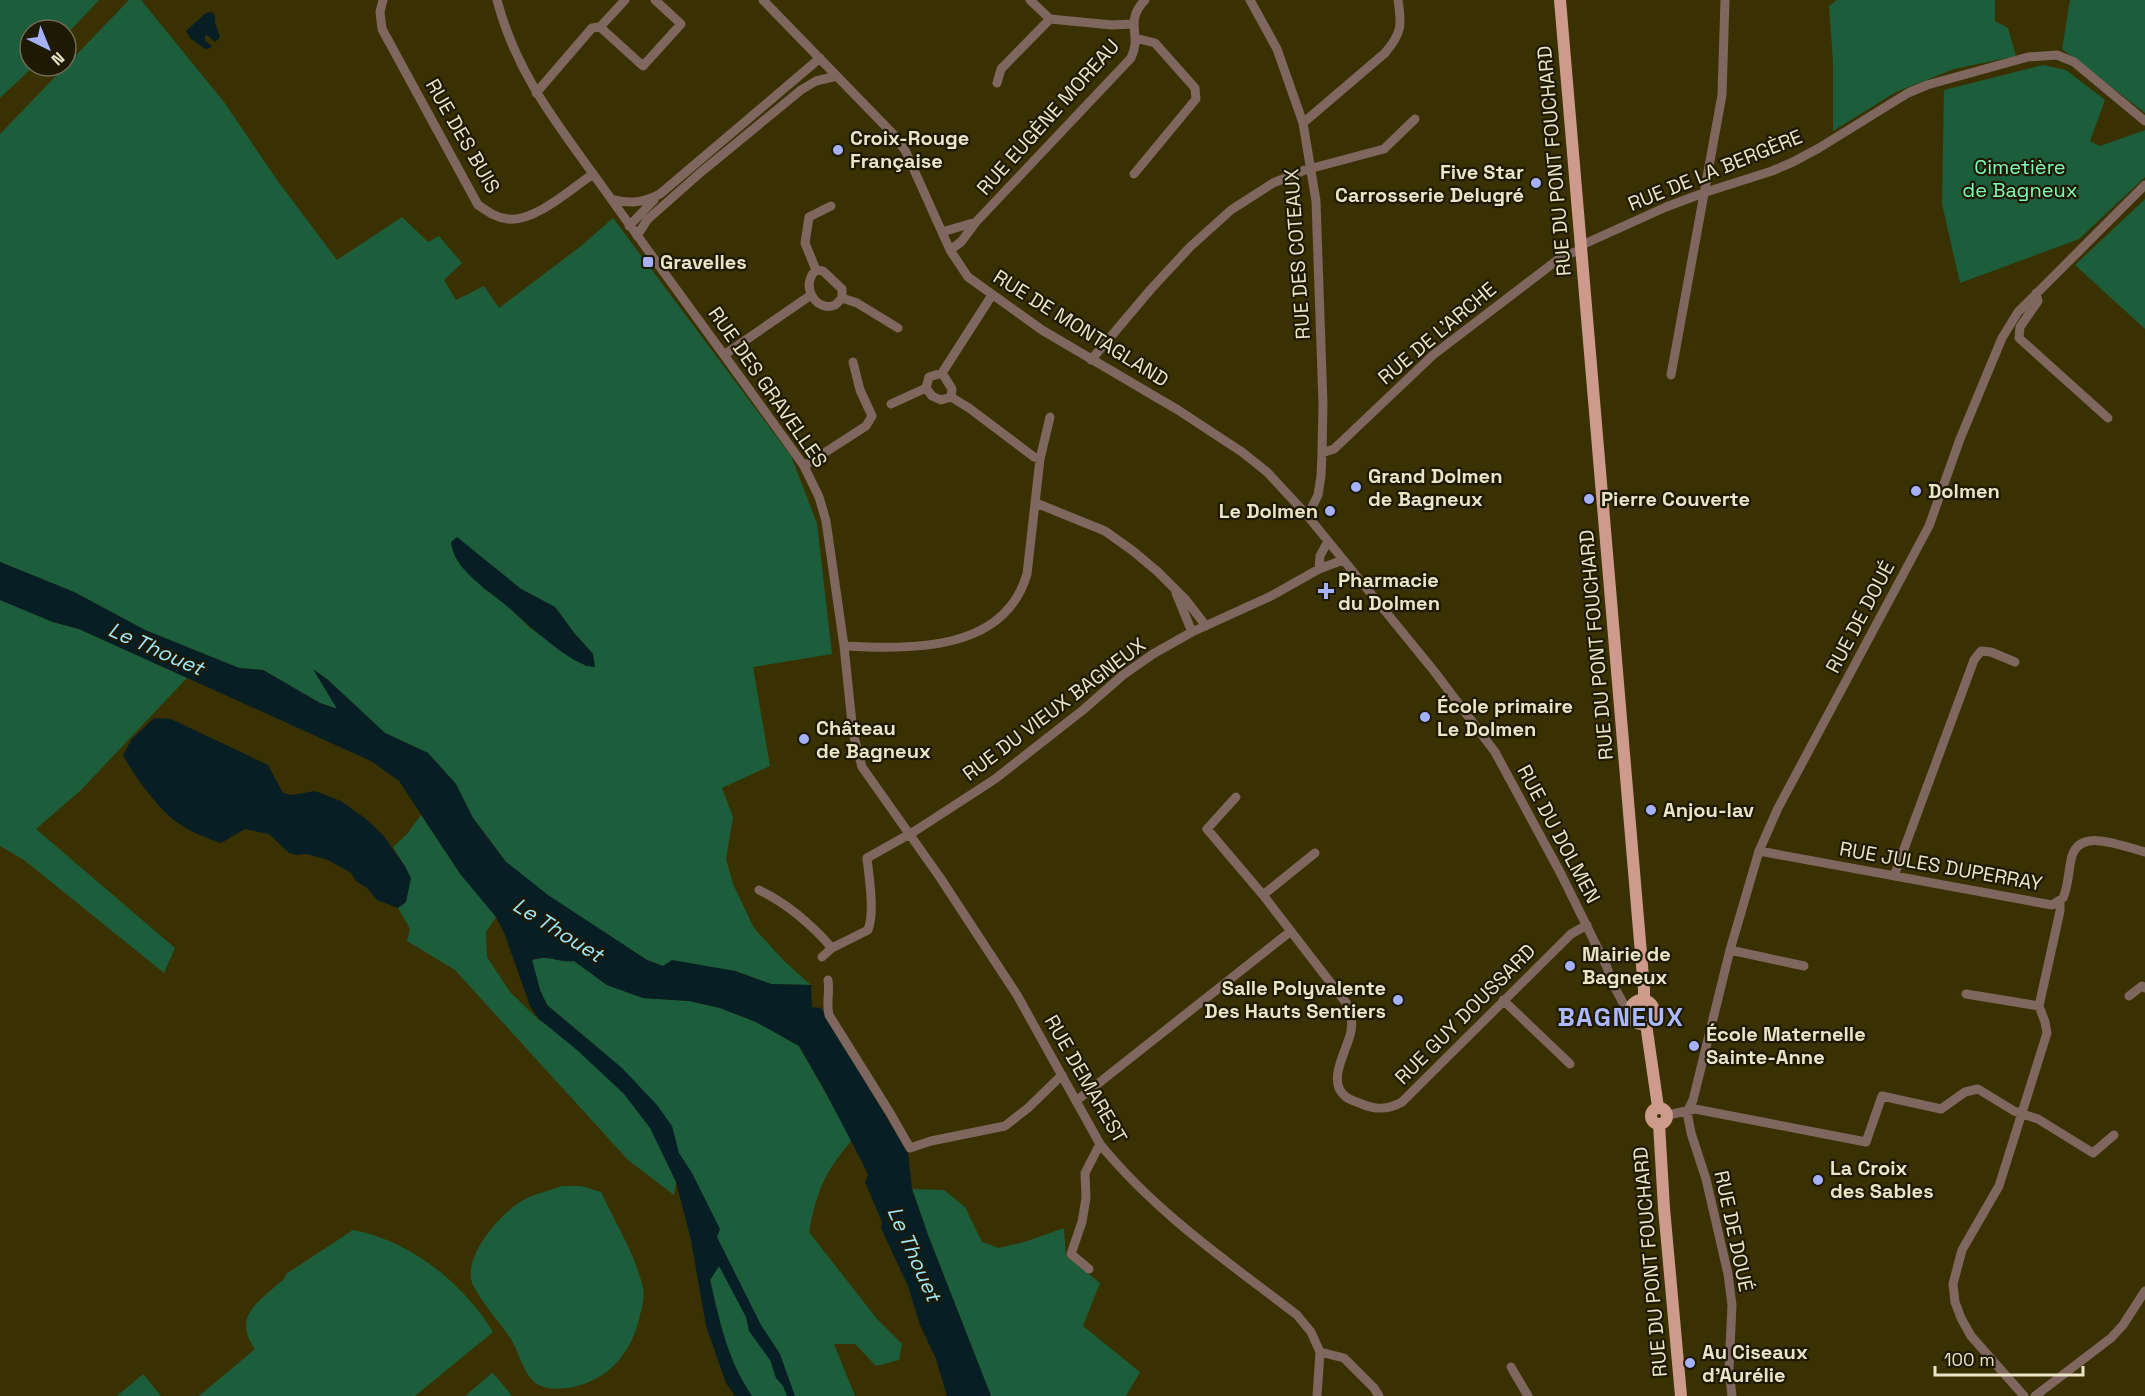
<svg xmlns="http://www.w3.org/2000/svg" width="2145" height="1396" viewBox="0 0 2145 1396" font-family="'Space Grotesk',sans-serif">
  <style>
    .green { fill: #1c5d3b; fill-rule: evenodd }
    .water { fill: #071e24 }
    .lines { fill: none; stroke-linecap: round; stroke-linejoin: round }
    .minor { stroke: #7f665f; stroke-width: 9 }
    .major { stroke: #cd9a8b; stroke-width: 12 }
    .poi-dot { fill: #a5b1fc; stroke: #1e1903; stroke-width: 2 }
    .labels { text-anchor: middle; stroke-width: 4.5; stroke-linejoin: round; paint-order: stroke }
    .street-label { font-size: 20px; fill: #ebe5c8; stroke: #1e1903 }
    .poi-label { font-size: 20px; font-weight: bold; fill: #ebe5c8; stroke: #1e1903; text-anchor: start }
    .park-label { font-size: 20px; fill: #80fcb6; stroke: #1e1903 }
    .water-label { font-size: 21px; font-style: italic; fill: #a0e7fa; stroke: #1e1903 }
    .district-label { font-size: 26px; font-weight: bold; letter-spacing: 1.5px; fill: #adb9ff; stroke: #1e1903 }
  </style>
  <rect width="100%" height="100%" fill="#3a3103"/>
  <!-- green -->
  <path class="green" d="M0,0H99L66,35V30H30V66H34L0,98Z
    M129,0H141L224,102L277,180L337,260L402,217L428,242L439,236L462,263L444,280L456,300L484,286L499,308L581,246L613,218L791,456L817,523L832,654L753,667L770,766L722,788L733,817L726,859L733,884L754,928L785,962L811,985L771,984L735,971L672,961L663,966L647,960L547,895L496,917L486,932L487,957L510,992L539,1020L609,1057L547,1005L540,990L532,960C551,954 557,963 574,961L607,985L643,998L689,1001L720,1008L756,1022L799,1046L852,1140C824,1173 817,1190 809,1232L877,1319L902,1344L899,1360L876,1366L855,1344H834L855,1396H752C726,1359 720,1323 710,1280L719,1266L676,1182L674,1195L628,1160L455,970L407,941L410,929L398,908L406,902V868L393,847L407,834L421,815L461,875L505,860L473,818L456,784L428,753L385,733L328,680L314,670L338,709L320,703L263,670L239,668L145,630L74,592L0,562V134ZM489,563L521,589L555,607L575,634L593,654L587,667L530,628L509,607L483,588Z
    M1837,0H1995V21L2008,28L2016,56L1954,69L1896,92L1833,131V61L1829,6Z
    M2070,0H2145V113L2062,49Z
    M2043,65L2066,70L2105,100L2090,141L2100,146L2145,130V177L2079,239L1960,283L1942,204L1944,90Z
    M2145,199V329L2075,265Z
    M0,600L53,622L79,629L187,678L81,790L36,829L175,948L164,973L24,860L0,846Z
    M562,1186H581L601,1192C615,1222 636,1256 643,1288C645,1297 642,1307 640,1315C632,1352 610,1379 573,1387C563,1389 551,1390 541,1386C525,1380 520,1355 512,1341C500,1322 483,1305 473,1285C461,1259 499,1215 520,1202C533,1194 548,1191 562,1186Z
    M912,1189L944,1190L965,1207L982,1242L999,1248L1024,1242L1064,1228L1066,1256L1100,1283L1083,1326L1140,1372L1126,1396H991L928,1235Z
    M353,1230C410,1240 464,1284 493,1332L415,1396H199L255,1349C231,1315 260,1301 284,1279L286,1274Z
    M493,1373L512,1396H465L492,1373Z
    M143,1374L161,1396H117Z"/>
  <!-- water -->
  <path class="water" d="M212,12L215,15V22L220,37L215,42L207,35L205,36V41L212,46L210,48L205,49L190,38L186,31L206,13Z
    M457,537L521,589L555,607L575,634L593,654L595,667C572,667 527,623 508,607C493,594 475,583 462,567C456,559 452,552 451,542Z
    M0,562L74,592L145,630L239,668L263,670L320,703L337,709L313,669L328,680L385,733L428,753L456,784L473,818L505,861L548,895L647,960L663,966L672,960L735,971L771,984L811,985L812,1007L821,1008L908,1153L912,1189L928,1235L991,1396H947L936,1359L920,1325L908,1286L881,1228L882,1222L865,1182L868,1175L863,1164L824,1089L799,1046L756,1022L720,1008L689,1001L643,998L607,985L574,961C557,963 551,954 532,960L540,990L547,1005L622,1068L657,1105L672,1126L679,1153L692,1173L720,1229L717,1237L761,1325L780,1354L795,1396H787L783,1386L776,1378L770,1360L749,1331L746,1317L719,1266L710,1280C720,1322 727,1359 752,1396H735L726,1383L706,1326L691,1240L676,1182L650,1128L624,1094L577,1050L539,1019L530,1006L505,935L496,917L461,875L399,781L371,761L79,629L53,622L0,600Z
    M154,718L171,719L268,765L283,793L292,795L315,791L341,801L366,819L383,835L406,868L411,878L406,902L398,908L377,900L367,888L356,881L351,873L328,860L307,854L296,855L289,853L269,834L245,829L221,843C206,838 191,832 178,823C159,810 134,776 123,755L132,739Z"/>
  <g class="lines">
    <!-- minor -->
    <path class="minor" d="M383,0L380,12L382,29L478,205C487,211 496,218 508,219C535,222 571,189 593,174
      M497,0C517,76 559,126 604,189C670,282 738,373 804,466L819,497L826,521L844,646L853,733L862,767L939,876L1017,995L1100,1144C1155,1212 1228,1262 1297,1315L1311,1332L1320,1352L1317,1396
      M763,0L894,135L906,152L950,250L968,277L1042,330L1178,410L1242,452L1267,472L1306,514L1434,671L1495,752L1561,874L1606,965L1614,986L1623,1003L1631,1009
      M1030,0L1050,19L1112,25L1133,24
      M1250,0L1277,49L1303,123L1316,201L1323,404L1322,453L1321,476L1318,495L1311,509L1306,514
      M600,27L643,66L681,24L655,0
      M997,83L1001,69L1050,19
      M536,93L592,28L600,27L625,0
      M1303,123L1385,53C1402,33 1402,25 1398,0
      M1134,174L1196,99L1195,88L1155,43L1135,38
      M611,199C629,204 643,203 660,194L820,58
      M629,226L654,200
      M942,232L976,222
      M637,236L647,220L700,173L801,90L816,81L837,76
      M1582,245L1666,207L1706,192L1772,171L1793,162L1819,148L1908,93L1927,85L2028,57L2057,55L2074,62L2145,121
      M950,250L961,242L976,222L1131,58C1143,34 1123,23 1145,0
      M816,270L823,271L842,289V298C840,300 838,303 835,305C817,313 799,286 816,270Z
      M816,270L805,243L809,217L831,206
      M2036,293L2038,301L2020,327L2019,338L2108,418
      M842,298L857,303L898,328
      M724,355L811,295
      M1091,360L1151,289L1190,247L1231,210L1273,183L1305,170L1384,149L1415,119
      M942,373L992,295
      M1671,375L1722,95L1725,0
      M951,397L952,389L942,373L929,377L926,388L932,396L941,400L951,397L969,408L1034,457L1040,459
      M891,404L926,388
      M1322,453L1334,449L1433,355L1564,255L1582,250
      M804,466L866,426L872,416L860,390L853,362
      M1036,503L1105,531L1133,551L1158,572L1186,600L1206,626
      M1319,569L1320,556L1328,541
      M1176,593L1192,632
      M844,646C910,649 1004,653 1027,574L1040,459L1050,417
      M1236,797L1207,829L1263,895
      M1759,851L2052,905L2063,898C2069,885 2068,870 2072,856C2081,827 2124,847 2145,852
      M1315,853L1263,895L1347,1004C1350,1013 1353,1021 1351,1031C1348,1049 1326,1081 1345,1096C1349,1100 1357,1102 1362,1104C1376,1110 1388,1110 1402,1102L1571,934L1587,925
      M1894,876L1974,660L1981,651L1991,652L2015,662
      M759,890C788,904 811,924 832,948
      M1730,950L1804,966
      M822,957L832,948L868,930C875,911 869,878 867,858L915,831L995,779L1083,710L1123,675L1153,654L1192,632L1271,596L1319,569L1343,560
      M828,980C830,992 826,1003 829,1015L890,1113L910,1148L931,1141L1005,1126L1028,1108L1062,1075
      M1966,994L2039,1006
      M2129,996L2142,986L2145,988
      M1503,1000L1570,1064
      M1076,1101L1291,931
      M1668,1115L1695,1109L1866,1142L1882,1096L1941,1109L1965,1092L1978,1089L2014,1111L2038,1119L2093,1153L2114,1135
      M1089,1269L1071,1254L1082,1222L1086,1198L1085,1173L1100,1144
      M1320,1352L1344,1358L1374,1388L1379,1396
      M1511,1367L1528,1396
      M1732,1396L1729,1369L1732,1305L1728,1274L1706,1179L1691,1133L1687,1112L1693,1100L1730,950L1759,851L1778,808L1929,526L1960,439L2002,338L2018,312L2145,185
      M2024,1396L1971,1336L1961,1318L1955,1302L1953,1284L1962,1250L1999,1186L2047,1033L2045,1022L2039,1006L2060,911V902
      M2035,1396L2111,1338L2123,1325L2145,1291"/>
    <!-- major -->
    <path class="major" d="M1560,0L1644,989V1001
      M1630 1012a12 12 0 1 1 24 0a12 12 0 1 1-24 0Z
      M1646,1024L1658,1107
      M1651 1116a8 8 0 1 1 16 0a8 8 0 1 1-16 0Z
      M1659,1124L1664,1208L1681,1396"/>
  </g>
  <!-- markers -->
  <g class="poi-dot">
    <circle cx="838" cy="150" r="6"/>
    <circle cx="1536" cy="183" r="6"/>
    <rect x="642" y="256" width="12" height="12" rx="3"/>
    <circle cx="1356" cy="487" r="6"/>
    <circle cx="1916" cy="491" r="6"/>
    <circle cx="1589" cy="499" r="6"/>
    <circle cx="1330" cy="511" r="6"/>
    <path d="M1323 582h6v6h6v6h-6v6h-6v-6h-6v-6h6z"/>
    <circle cx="1425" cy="717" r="6"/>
    <circle cx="804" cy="739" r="6"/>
    <circle cx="1651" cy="810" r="6"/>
    <circle cx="1570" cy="966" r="6"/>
    <circle cx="1398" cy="1000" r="6"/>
    <circle cx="1694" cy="1046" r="6"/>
    <circle cx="1818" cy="1180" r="6"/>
    <circle cx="1690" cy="1363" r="6"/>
  </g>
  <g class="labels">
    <!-- street labels -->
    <g class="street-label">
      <text transform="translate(1048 117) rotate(-48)" y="7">RUE EUGÈNE MOREAU</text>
      <text transform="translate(463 136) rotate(60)" y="7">RUE DES BUIS</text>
      <text transform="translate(1554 161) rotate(-95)" y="7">RUE DU PONT FOUCHARD</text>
      <text transform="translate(1715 170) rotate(-22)" y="7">RUE DE LA BERGÈRE</text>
      <text transform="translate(1297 254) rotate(-94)" y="7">RUE DES COTEAUX</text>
      <text transform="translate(1081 328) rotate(32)" y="7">RUE DE MONTAGLAND</text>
      <text transform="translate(1437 333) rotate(-40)" y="7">RUE DE L'ARCHE</text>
      <text transform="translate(768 387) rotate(55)" y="7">RUE DES GRAVELLES</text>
      <text transform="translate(1860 617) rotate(-62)" y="7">RUE DE DOUÉ</text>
      <text transform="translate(1596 645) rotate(-95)" y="7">RUE DU PONT FOUCHARD</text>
      <text transform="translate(1054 709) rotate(-37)" y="7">RUE DU VIEUX BAGNEUX</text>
      <text transform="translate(1559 834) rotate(62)" y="7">RUE DU DOLMEN</text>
      <text transform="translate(1941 866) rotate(10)" y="7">RUE JULES DUPERRAY</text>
      <text transform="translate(1465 1014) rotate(-45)" y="7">RUE GUY DOUSSARD</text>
      <text transform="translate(1086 1079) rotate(60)" y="7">RUE DEMAREST</text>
      <text transform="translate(1734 1231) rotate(78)" y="7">RUE DE DOUÉ</text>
      <text transform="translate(1650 1262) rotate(-95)" y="7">RUE DU PONT FOUCHARD</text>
    </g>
    <!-- poi labels -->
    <g class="poi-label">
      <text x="850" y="145">Croix-Rouge<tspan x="850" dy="23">Française</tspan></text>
      <text x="1524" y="179" text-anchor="end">Five Star<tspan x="1524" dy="23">Carrosserie Delugré</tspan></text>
      <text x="660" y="269">Gravelles</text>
      <text x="1368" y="483">Grand Dolmen<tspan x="1368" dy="23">de Bagneux</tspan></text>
      <text x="1928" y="498">Dolmen</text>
      <text x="1601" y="506">Pierre Couverte</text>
      <text x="1318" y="518" text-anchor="end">Le Dolmen</text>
      <text x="1338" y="587">Pharmacie<tspan x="1338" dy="23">du Dolmen</tspan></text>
      <text x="1437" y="713">École primaire<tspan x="1437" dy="23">Le Dolmen</tspan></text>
      <text x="816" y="735">Château<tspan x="816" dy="23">de Bagneux</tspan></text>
      <text x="1663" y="817">Anjou-lav</text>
      <text x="1582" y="961">Mairie de<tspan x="1582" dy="23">Bagneux</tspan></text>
      <text x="1386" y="995" text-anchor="end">Salle Polyvalente<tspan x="1386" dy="23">Des Hauts Sentiers</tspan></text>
      <text x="1706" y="1041">École Maternelle<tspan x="1706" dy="23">Sainte-Anne</tspan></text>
      <text x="1830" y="1175">La Croix<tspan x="1830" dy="23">des Sables</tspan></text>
      <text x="1702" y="1359">Au Ciseaux<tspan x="1702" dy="23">d'Aurélie</tspan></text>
    </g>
    <!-- park labels -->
    <g class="park-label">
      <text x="2020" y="174">Cimetière<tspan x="2020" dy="23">de Bagneux</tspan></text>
    </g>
    <!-- water labels -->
    <g class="water-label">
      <text transform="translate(156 649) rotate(24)" y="7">Le Thouet</text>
      <text transform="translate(558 930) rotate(32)" y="7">Le Thouet</text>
      <text transform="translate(914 1254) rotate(66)" y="7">Le Thouet</text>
    </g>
    <!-- district labels -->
    <g class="district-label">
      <text x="1621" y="1026">BAGNEUX</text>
    </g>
  </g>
  <!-- north arrow -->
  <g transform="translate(48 48) rotate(137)"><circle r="28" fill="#1e1903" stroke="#706b52" stroke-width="1.5"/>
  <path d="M0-4.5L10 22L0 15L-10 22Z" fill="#a5b1fc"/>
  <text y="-9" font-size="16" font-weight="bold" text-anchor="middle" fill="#ebe5c8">N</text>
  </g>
  <!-- scale -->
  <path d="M1935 1366v9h148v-9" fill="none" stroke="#ebe5c8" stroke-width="3"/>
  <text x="1944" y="1366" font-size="18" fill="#ebe5c8" stroke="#1e1903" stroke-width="4.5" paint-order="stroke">100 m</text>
</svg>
